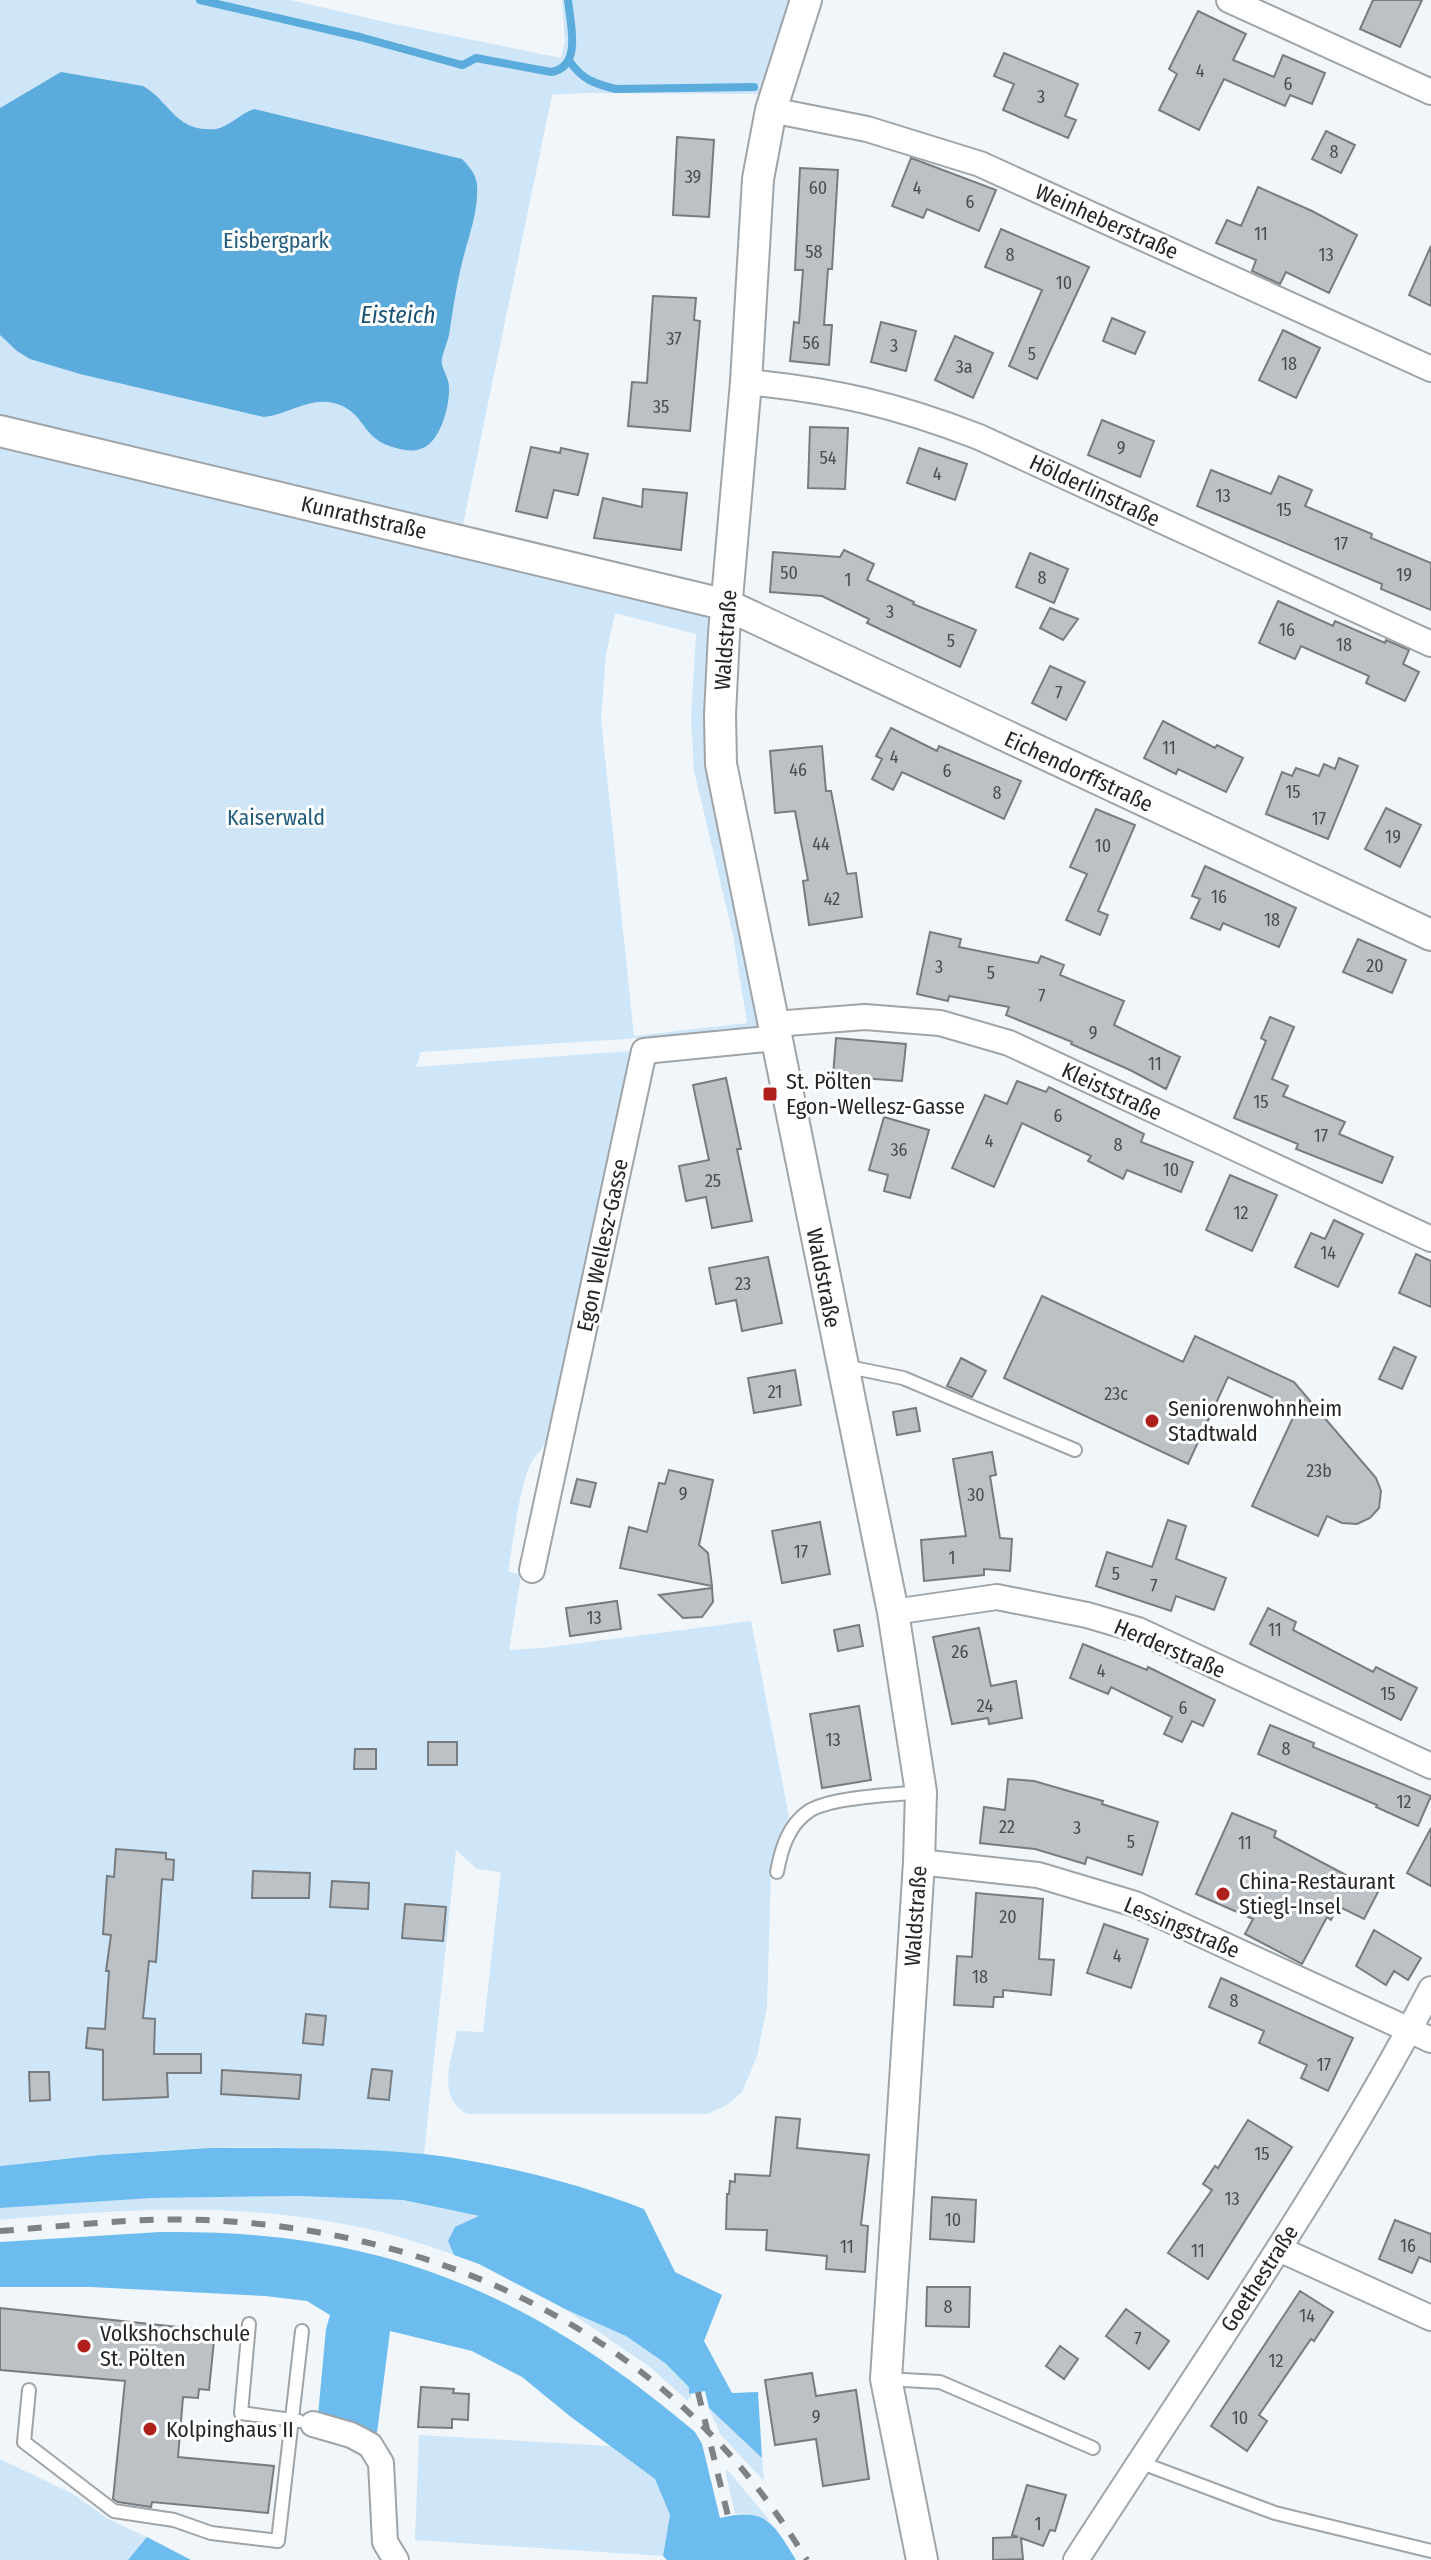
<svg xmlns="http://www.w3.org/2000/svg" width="1431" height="2560" viewBox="0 0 1431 2560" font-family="'Fira Sans Condensed',sans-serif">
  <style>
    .green { fill: #cee6f8; fill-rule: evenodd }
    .forest { fill: #6dbcef }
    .water { fill: #5cabdd }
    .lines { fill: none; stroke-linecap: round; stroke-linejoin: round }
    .stream { stroke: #5cabdd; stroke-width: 8 }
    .building { fill: #bcc1c5; stroke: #777c80; stroke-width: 2 }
    .service-casing { stroke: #9fa4a8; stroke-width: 16 }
    .minor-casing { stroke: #9fa4a8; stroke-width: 28 }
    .tertiary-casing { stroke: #9fa4a8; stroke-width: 34 }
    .service { stroke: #fff; stroke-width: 12 }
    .minor { stroke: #fff; stroke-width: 24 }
    .tertiary { stroke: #fff; stroke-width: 30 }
    .rail { stroke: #7e8284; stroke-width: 6; stroke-dasharray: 14 14; stroke-linecap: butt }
    .poi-dot { fill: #b0201b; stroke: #fff; stroke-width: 3 }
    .labels { text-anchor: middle; stroke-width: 6; stroke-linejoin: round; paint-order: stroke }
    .number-label { font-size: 18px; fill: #494d4e }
    .street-label { font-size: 22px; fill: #232627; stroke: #fff }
    .park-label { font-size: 22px; fill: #215c7e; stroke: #fff }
    .poi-label { font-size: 22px; fill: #232627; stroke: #fff; text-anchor: start }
    .water-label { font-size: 24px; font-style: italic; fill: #175375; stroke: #fff }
  </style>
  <rect width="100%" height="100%" fill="#f0f6fa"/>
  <!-- green -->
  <path class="green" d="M0,0H291L389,23L561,58L565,41L562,0H792L760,94L583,93L552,95L463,524L0,421Z
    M0,442L703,612L709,621L761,1019L756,1027L750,1031L421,1052L416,1067L630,1051L550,1436C543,1449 532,1457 527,1472C517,1504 514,1539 508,1571L521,1575L509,1650L543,1648L751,1621L789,1817L777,1844L771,1872L767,2006L757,2056L742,2092L727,2105L707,2114H468C435,2098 452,2059 457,2031L483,2032L501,1872L477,1869L456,1850L424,2154C353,2151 281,2145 209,2148C139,2151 69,2157 0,2166ZM615,613L696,634L691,718L694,771L733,935L747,1023L634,1036L601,719L606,655Z
    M298,2196L403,2200L481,2217L448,2241L454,2255C303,2198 157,2206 0,2220V2208L152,2198Z
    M565,2309L626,2336L665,2363L690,2387L691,2399L688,2397L689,2402L650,2367Z
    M709,2408L762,2458L764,2481L720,2434C718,2425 712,2418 709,2408Z
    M419,2435L610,2446L655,2479L670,2515L663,2556L415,2540Z
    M0,2459L73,2494L110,2520L147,2537L128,2560H0Z
    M727,2469L770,2521L745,2513L735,2514L725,2470L727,2472Z"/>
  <!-- forest -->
  <path class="forest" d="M209,2148C280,2148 353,2147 424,2154C499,2163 574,2182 644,2209L675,2272L722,2295L704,2341L732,2393L758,2392L762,2458L709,2408L705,2391L689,2394V2387L665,2363L626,2336L565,2309L479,2264L454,2255L448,2241L455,2227L479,2216L403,2200L298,2196L152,2198L0,2208V2166L100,2155Z
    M160,2232C380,2229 528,2291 695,2432L702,2444L720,2518C767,2507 773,2523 796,2560H667L663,2556L670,2515L655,2479L571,2417L522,2377L472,2351L390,2331L377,2433L318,2415L326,2329L330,2315L307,2301L265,2296L91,2287H0V2242Z
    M147,2537L191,2560H128Z"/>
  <!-- water -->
  <path class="water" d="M61,72L143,86C169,100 175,133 216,129C229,127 241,113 254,109L462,159C469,166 476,174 477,185C479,210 468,238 462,263C456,287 453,310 449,335C447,343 444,350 442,358C440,368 449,376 449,387C450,406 440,444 420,449C412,452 404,450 396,448C362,440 366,415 340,405C313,394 290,414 264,417L80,374L30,359L17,351L0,335V108Z"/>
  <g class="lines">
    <!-- stream -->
    <path class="stream" d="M200,0L360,37L458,64L463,65L476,58L551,72C583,67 570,23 568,0
      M570,62C583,80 595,84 616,89L754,87"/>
  </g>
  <!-- building -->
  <path class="building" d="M1373,0H1422L1400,47L1360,29Z
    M1198,11L1246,34L1233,60L1274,77L1283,55L1325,73L1312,104L1290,95L1285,106L1224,79L1199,130L1159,110L1177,74L1169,69Z
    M1004,53L1078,84L1065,116L1076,120L1068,138L1003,110L1014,84L994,76Z
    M1326,131L1355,145L1341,173L1312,159Z
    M677,137L714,140L709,217L673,215Z
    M911,158L996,190L979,231L927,209L923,218L892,206Z
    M800,168L838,170L832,269H828L824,325H832L829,365L790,361L794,322L799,323L803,270H795Z
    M1258,187L1312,211L1357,235L1329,293L1286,272L1280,284L1252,271L1256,260L1216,243L1227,220L1241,226Z
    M1001,229L1089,267L1037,379L1009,366L1042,290L985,267Z
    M1431,246V306L1409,295Z
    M653,296L696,298L694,320L700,321L690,431L628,426L632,382L647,383Z
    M1112,318L1145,332L1135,354L1103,341Z
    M881,322L916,331L906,371L871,362Z
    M1283,330L1320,348L1296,398L1259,380Z
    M955,336L993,353L973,398L935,380Z
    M1102,420L1154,441L1140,477L1088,455Z
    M810,427L848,428L845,489L808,488Z
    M531,447L560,453L561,448L588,454L578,495L554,490L547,518L516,511Z
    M919,448L967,464L955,500L907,483Z
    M1211,470L1271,494L1279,476L1312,490L1305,506L1372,534L1371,538L1431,563V610L1381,589L1382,584L1197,506Z
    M643,489L687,493L681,550L594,538L603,498L642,507Z
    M844,550L874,564L867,580L914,602L913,604L976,630L960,667L867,623L869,619L822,596L770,592L773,552L840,557Z
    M1030,553L1068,569L1054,603L1016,587Z
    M1278,601L1333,626L1335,621L1385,643L1386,640L1409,650L1403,664L1419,672L1405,701L1366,683L1369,676L1301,646L1295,659L1259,643Z
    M1050,608L1078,619L1063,640L1040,628Z
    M1050,666L1085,682L1066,720L1032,703Z
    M1163,721L1215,748L1217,745L1243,758L1226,792L1178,769L1176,774L1144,758Z
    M891,728L937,751L939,746L1021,781L1004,819L902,772L893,790L872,779L882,759L876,756Z
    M822,746L826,791H831L847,874L856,873L862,917L809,925L803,881L808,880L795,811L775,813L770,751Z
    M1339,758L1358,766L1328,839L1266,814L1282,772L1292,776L1296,768L1319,776L1324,764L1335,769Z
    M1386,808L1421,825L1400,867L1365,849Z
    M1096,809L1135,825L1098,911L1108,915L1100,935L1066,920L1087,874L1070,867Z
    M1205,866L1296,908L1279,947L1223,923L1220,930L1191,918L1200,899L1192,896Z
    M930,932L961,939L959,947L1038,963L1041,956L1064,965L1060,975L1124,1001L1114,1025L1180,1057L1166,1089L1130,1070L1071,1044L1072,1042L1006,1015L1009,1007L949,996L948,1001L917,994Z
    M1358,939L1406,960L1392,993L1343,972Z
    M1270,1017L1294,1027L1272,1079L1288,1086L1283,1096L1345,1122L1339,1134L1393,1157L1382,1183L1296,1149L1298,1144L1234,1118L1266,1041L1261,1038Z
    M836,1038L906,1044L902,1081L833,1076Z
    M726,1078L741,1149H737L752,1221L712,1228L706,1197L686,1201L679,1166L709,1160L693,1085Z
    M1017,1081L1046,1092L1049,1087L1144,1134L1141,1142L1193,1162L1181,1192L1127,1170L1123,1179L1088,1161L1091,1156L1022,1123L994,1187L952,1168L985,1095L1007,1104Z
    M884,1117L929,1130L910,1198L884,1191L888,1175L869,1170Z
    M1230,1175L1277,1195L1252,1251L1206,1230Z
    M1334,1220L1363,1234L1338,1287L1295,1267L1311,1233L1325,1239Z
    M1416,1254L1431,1261V1307L1399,1293Z
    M768,1257L782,1323L742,1331L736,1300L716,1304L709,1268Z
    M1042,1296L1183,1362L1195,1336L1294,1382L1376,1478L1381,1491L1379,1508L1370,1518L1357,1524L1342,1523L1327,1516L1318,1536L1252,1506L1297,1409L1228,1377L1188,1464L1004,1378Z
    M1394,1347L1416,1357L1402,1389L1379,1379Z
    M961,1358L986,1371L972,1397L947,1386Z
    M795,1370L801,1405L754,1413L748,1378Z
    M916,1408L920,1431L897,1435L893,1412Z
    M992,1452L996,1475L990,1476L1000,1538L1012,1539L1010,1571L984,1569V1575L924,1581L921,1540L966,1536L953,1459Z
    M669,1470L713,1480L699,1545L708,1553L712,1586L620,1568L629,1527L647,1532L659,1483L665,1484Z
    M577,1479L596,1483L590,1507L571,1503Z
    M1168,1520L1186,1526L1176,1559L1226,1578L1214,1610L1176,1596L1171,1611L1096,1586L1107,1552L1152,1567Z
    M820,1522L830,1574L782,1583L772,1531Z
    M712,1588L713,1602L702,1617L683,1618L659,1595Z
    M617,1601L621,1629L570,1636L566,1608Z
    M1268,1608L1296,1622L1293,1630L1373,1672L1376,1667L1417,1688L1401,1720L1250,1644Z
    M859,1625L863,1646L838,1651L834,1630Z
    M979,1628L991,1686L1016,1681L1022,1718L989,1724L988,1718L952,1724L933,1637Z
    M1083,1644L1147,1670L1148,1667L1215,1700L1203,1726L1192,1721L1182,1742L1164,1734L1172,1717L1111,1687L1108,1694L1070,1678Z
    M859,1706L871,1780L822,1788L810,1714Z
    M1270,1725L1314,1743L1313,1747L1431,1796L1418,1826L1376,1807L1377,1805L1258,1754Z
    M428,1742H457V1765H428Z
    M355,1749H376V1769H354Z
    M1008,1779L1034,1781L1103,1801L1102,1804L1158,1822L1142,1875L1087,1857L1085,1864L1035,1849L980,1843L984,1807L1005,1810Z
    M1232,1813L1276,1831L1274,1837L1378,1892L1364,1919L1338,1906L1331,1920L1327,1917L1302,1964L1245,1934L1253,1919L1196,1894Z
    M1431,1828V1886L1407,1873Z
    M116,1849L166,1853V1859L174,1860L173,1880L162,1879L156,1962L149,1961L143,2018L155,2019L154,2054H201V2073H167L168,2097L103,2100V2050L86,2048L88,2028L105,2029L109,1971H106L111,1935L103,1934L107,1876L114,1877Z
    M253,1871L310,1873L309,1898H252Z
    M332,1881L369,1883L368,1909L330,1907Z
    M976,1893L1043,1899L1039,1959L1054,1960L1051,1995L1003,1990V1997H994L993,2007L954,2005L957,1956L972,1957Z
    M405,1904L446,1907L443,1941L402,1938Z
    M1104,1924L1148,1939L1131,1988L1087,1973Z
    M1374,1930L1421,1958L1408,1980L1394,1971L1386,1985L1356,1966Z
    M1221,1978L1353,2038L1328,2091L1301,2078L1307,2065L1259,2043L1264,2031L1209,2007Z
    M306,2014L326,2016L323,2045L303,2043Z
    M372,2069L392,2071L389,2100L368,2098Z
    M222,2070L301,2075L299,2099L221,2094Z
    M29,2072H49L50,2100L30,2101Z
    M776,2117L800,2119L797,2148L869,2155L861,2225L868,2226L865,2272L826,2269L827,2256L766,2250L767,2230L726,2229L727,2194H729L730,2181L735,2182V2174L770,2176Z
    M1248,2120L1292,2147L1208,2279L1168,2253L1212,2190L1203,2184L1215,2166L1218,2168Z
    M932,2197L976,2200L974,2242L930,2239Z
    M1395,2220L1431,2234V2262L1419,2257L1412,2273L1379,2259Z
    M927,2287H970L969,2327L926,2326Z
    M1300,2291L1333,2312L1314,2341L1311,2339L1259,2415L1267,2421L1247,2451L1211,2426Z
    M0,2308L215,2331L209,2390L199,2389L198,2398L183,2397L178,2457L274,2466L268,2513L152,2502L151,2507L118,2502L113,2499L125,2381L0,2370Z
    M1126,2309L1169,2341L1149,2369L1106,2336Z
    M1060,2346L1078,2359L1064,2379L1046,2366Z
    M812,2373L816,2396L856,2390L869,2479L823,2486L816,2439L775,2445L765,2380Z
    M421,2387L454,2389L453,2393L469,2394L468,2420L452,2419V2428L418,2427Z
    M1027,2485L1066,2495L1055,2531L1050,2530L1043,2546L1021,2538L1023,2559L993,2560V2538L1018,2537L1012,2535Z"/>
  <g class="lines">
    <defs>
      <path id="service" d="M844,1366L903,1378L1075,1450
        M777,1872C781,1850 788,1825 809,1811C831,1797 893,1795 921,1792
        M249,2324L241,2413L299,2421
        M886,2379L940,2382L1093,2448
        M29,2390L24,2442L114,2511L174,2520L211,2533L278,2541L302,2331
        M1139,2462L1275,2513L1431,2551"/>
      <path id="minor" d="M1229,0L1431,92
        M771,110L867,129L980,164L1431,369
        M746,382C832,390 897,405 979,437L1431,644
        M774,1024L865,1017L940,1023L1009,1043L1431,1239
        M532,1570L644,1051L777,1038
        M893,1612L997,1597L1087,1615L1138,1630L1431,1766
        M919,1862L1038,1875L1135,1904L1431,2040
        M1279,2249L1431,2318
        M313,2424L351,2435L370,2445L381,2463L385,2542L396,2560
        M1076,2560C1197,2372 1327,2187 1431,1989"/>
      <path id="tertiary" d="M806,0L771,110L758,179L746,382L724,633L720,715L721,764L893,1612L921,1792L919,1862L886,2379L922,2560
        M0,431L727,605L1431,935"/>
    </defs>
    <!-- service casing -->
    <use href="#service" class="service-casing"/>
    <!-- minor casing -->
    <use href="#minor" class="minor-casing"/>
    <!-- tertiary casing -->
    <use href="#tertiary" class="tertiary-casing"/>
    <!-- service -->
    <use href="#service" class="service"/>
    <!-- minor -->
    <use href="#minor" class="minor"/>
    <!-- tertiary -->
    <use href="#tertiary" class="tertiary"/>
    <!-- rail -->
    <path class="rail" d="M0,2231C68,2226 138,2217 206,2220C419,2229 626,2317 759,2490C776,2512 792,2536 807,2560
      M698,2392L728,2516"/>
  </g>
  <!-- markers -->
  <g class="poi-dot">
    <rect x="762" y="1086" width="16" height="16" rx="4"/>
    <circle cx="1152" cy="1421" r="8"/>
    <circle cx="1223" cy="1894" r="8"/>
    <circle cx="84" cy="2346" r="8"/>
    <circle cx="150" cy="2429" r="8"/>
  </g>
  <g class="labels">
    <!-- number labels -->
    <g class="number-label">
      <text x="1200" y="77">4</text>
      <text x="1288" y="90">6</text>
      <text x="1041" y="103">3</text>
      <text x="1334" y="158">8</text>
      <text x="693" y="183">39</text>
      <text x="818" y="194">60</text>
      <text x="917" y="194">4</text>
      <text x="970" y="208">6</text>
      <text x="1261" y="240">11</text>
      <text x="814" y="258">58</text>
      <text x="1010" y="261">8</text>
      <text x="1326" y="261">13</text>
      <text x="1064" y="289">10</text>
      <text x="674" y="345">37</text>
      <text x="811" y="349">56</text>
      <text x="894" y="352">3</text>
      <text x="1032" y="360">5</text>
      <text x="1289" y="370">18</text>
      <text x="964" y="373">3a</text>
      <text x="661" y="413">35</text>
      <text x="1121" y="454">9</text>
      <text x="828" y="464">54</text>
      <text x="937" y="480">4</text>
      <text x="1223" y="502">13</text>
      <text x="1284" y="516">15</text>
      <text x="1341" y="550">17</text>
      <text x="789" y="579">50</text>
      <text x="1404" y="581">19</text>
      <text x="1042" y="584">8</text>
      <text x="848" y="586">1</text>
      <text x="890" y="618">3</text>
      <text x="1287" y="636">16</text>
      <text x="951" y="647">5</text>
      <text x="1344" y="651">18</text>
      <text x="1059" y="699">7</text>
      <text x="1169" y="754">11</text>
      <text x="894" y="763">4</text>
      <text x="798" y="776">46</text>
      <text x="947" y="777">6</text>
      <text x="1293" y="798">15</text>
      <text x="997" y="799">8</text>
      <text x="1319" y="825">17</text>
      <text x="1393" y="843">19</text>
      <text x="821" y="850">44</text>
      <text x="1103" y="852">10</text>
      <text x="1219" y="903">16</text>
      <text x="832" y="905">42</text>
      <text x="1272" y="926">18</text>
      <text x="1375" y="972">20</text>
      <text x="939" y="973">3</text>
      <text x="991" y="979">5</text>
      <text x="1042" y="1002">7</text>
      <text x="1093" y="1039">9</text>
      <text x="1155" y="1070">11</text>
      <text x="1261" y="1108">15</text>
      <text x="1058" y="1122">6</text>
      <text x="1321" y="1142">17</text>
      <text x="989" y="1147">4</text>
      <text x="1118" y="1151">8</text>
      <text x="899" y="1156">36</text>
      <text x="1171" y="1176">10</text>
      <text x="713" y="1187">25</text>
      <text x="1241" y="1219">12</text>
      <text x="1328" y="1259">14</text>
      <text x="743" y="1290">23</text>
      <text x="775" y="1398">21</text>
      <text x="1116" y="1400">23c</text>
      <text x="1319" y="1477">23b</text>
      <text x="683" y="1500">9</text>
      <text x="976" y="1501">30</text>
      <text x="801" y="1558">17</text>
      <text x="952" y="1564">1</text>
      <text x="1116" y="1580">5</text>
      <text x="1154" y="1592">7</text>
      <text x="594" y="1624">13</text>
      <text x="1275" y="1636">11</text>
      <text x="960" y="1658">26</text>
      <text x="1101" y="1677">4</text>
      <text x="1388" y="1700">15</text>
      <text x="985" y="1712">24</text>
      <text x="1183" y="1714">6</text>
      <text x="833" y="1746">13</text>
      <text x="1286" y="1755">8</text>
      <text x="1404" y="1808">12</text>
      <text x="1007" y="1833">22</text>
      <text x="1077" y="1834">3</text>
      <text x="1131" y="1848">5</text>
      <text x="1245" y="1849">11</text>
      <text x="1008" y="1923">20</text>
      <text x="1117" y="1962">4</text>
      <text x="980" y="1983">18</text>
      <text x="1234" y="2007">8</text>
      <text x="1324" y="2071">17</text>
      <text x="1262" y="2160">15</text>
      <text x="1232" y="2205">13</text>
      <text x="953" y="2226">10</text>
      <text x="1408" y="2252">16</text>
      <text x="847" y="2253">11</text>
      <text x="1198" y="2257">11</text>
      <text x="948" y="2313">8</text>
      <text x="1307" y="2322">14</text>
      <text x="1138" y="2345">7</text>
      <text x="1276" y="2367">12</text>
      <text x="816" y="2423">9</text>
      <text x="1240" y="2424">10</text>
      <text x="1038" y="2530">1</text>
    </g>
    <!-- street labels -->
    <g class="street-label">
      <text transform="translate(1107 221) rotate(24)" y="8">Weinheberstraße</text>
      <text transform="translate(1095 490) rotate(25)" y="8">Hölderlinstraße</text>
      <text transform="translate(364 517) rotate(13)" y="8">Kunrathstraße</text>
      <text transform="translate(725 640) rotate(-86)" y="8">Waldstraße</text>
      <text transform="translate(1079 771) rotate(25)" y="8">Eichendorffstraße</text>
      <text transform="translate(1112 1091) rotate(25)" y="8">Kleiststraße</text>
      <text transform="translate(602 1245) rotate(-78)" y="8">Egon Wellesz-Gasse</text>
      <text transform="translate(824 1278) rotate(79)" y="8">Waldstraße</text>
      <text transform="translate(1170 1648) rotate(23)" y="8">Herderstraße</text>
      <text transform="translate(915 1916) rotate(-86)" y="8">Waldstraße</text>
      <text transform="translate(1182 1927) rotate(23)" y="8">Lessingstraße</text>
      <text transform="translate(1259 2278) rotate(-57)" y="8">Goethestraße</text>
    </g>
    <!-- park labels -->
    <g class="park-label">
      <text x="276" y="248">Eisbergpark</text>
      <text x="276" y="825">Kaiserwald</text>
    </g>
    <!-- poi labels -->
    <g class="poi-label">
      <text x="786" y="1089">St. Pölten<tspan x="786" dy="25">Egon-Wellesz-Gasse</tspan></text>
      <text x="1168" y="1416">Seniorenwohnheim<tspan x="1168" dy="25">Stadtwald</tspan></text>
      <text x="1239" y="1889">China-Restaurant<tspan x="1239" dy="25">Stiegl-Insel</tspan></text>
      <text x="100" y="2341">Volkshochschule<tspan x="100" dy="25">St. Pölten</tspan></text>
      <text x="166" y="2437">Kolpinghaus II</text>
    </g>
    <!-- water labels -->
    <g class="water-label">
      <text x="398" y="323">Eisteich</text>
    </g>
  </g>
</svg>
